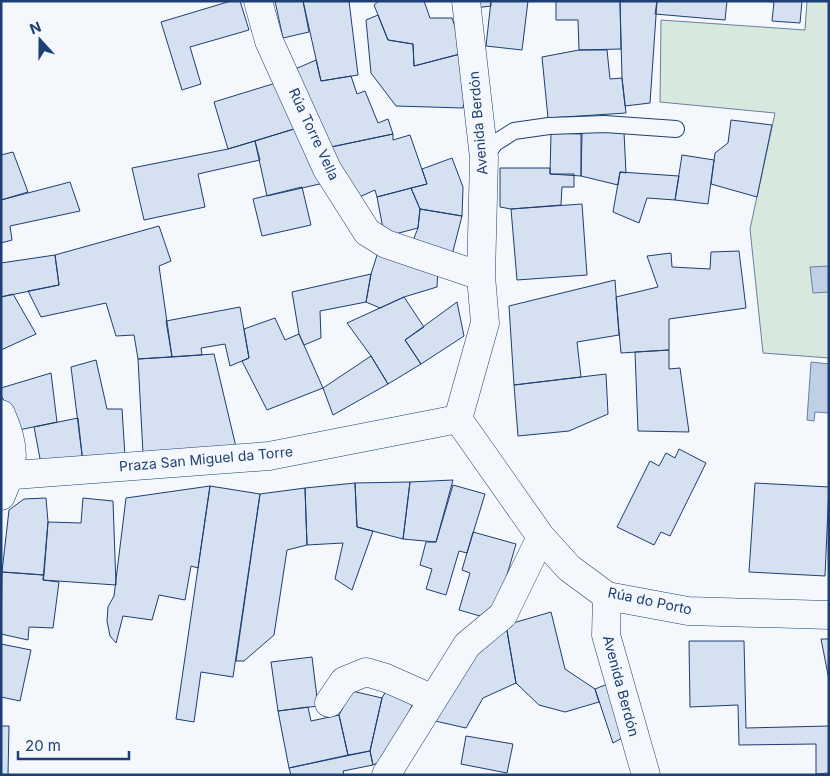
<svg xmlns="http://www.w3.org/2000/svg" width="830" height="776" viewBox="0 0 830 776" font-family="Inter,sans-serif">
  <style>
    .green { fill: #d7e8df; stroke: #687fa3 }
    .water { fill: #bed0e5; stroke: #687fa3 }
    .building { fill: #d5e0f0; stroke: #1d3f73 }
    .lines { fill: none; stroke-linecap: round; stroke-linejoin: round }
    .lane-casing { stroke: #1d3f73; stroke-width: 18 }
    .street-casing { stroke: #1d3f73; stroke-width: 29 }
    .lane { stroke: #f4f7fb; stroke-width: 16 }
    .street { stroke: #f4f7fb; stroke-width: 28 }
    .labels { text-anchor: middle; stroke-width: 4; stroke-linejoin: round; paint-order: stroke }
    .street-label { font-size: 14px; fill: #1d3f73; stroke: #f4f7fb }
  </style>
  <rect width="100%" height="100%" fill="#f4f7fb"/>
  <!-- green -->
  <path class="green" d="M807,1H829V358L763,353L750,229L775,113L660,102L661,20L805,30Z"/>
  <!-- water -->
  <path class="water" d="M829,266V292L813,293L810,267Z
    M811,362L829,364V413L815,412L814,421L807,420Z"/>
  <!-- building -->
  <path class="building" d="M231,1H240L249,30L190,47L201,84L182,90L161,22Z
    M275,1H303L309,32L283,38Z
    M303,1H349L358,75L321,81Z
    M379,1H424L430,18H452L464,53L414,66L413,44L388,40L374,5Z
    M475,1H491V6L475,8Z
    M491,1H528L522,50L486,46Z
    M556,1H620L621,49L579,50L578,20H556Z
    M620,1H657L650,103L625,106L622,78Z
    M657,1H727L725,20L655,14Z
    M762,1H802L800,23L772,21L774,2Z
    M378,15L388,40L413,44L414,66L464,53L467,80L463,108L396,106L371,73L366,20Z
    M579,50H607L610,79L622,78L626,113L548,118L542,57Z
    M316,60L321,81L351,76L357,94L365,91L378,123L388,119L393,134L331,147L293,70Z
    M279,82L294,129L228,149L214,102Z
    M731,120L772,125L757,197L711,184L715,153L728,143Z
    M294,129L324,183L267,196L255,141Z
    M581,129L624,132L626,173L620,172L618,185L581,176Z
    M551,133L582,134L581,176L550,174Z
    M393,134V140L410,135L427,184L377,197L375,190L357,198L331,147Z
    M255,141L260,160L198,174L205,207L144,220L132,168L228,149Z
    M13,152L28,192L1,200V155Z
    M682,155L714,160L708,204L675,200Z
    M452,158L463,187L462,216L420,209L411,188L427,184L422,169Z
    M500,168H550V174H574V187H562L561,205L511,209L500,207Z
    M620,172L679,176L675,200L647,198L639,223L613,212Z
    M70,182L80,211L10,226L12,240L1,243V200Z
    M302,187L311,225L262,236L253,199Z
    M411,188L420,209L418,228L395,234H384L377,197Z
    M582,204L587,275L517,280L511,209Z
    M420,209L462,216L451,259L412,243L418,228Z
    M159,226L171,261L159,266L172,357L138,359L134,335L116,336L106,303L41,317L28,291L59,285L55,255Z
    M739,251L746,308L669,319V350L621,353L616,297L658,287L647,256L671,253L672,267L710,269L711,252Z
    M378,252L438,268L437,287L404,297L380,308L366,302L371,274Z
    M55,255L59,285L1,297V263Z
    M371,274L366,302L320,311L321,338L304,345L299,334L292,292Z
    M615,280L619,335L577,342L581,377L514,385L509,306Z
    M13,294L36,334L1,350V297Z
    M404,297L424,327L405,340L421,364L388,384L371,356L347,323Z
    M457,302L464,336L421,364L405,340Z
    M240,307L249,358L230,366L225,344L201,348L202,355L172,357L166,321Z
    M275,318L285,340L299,334L323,388L267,410L242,361L249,358L244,329Z
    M669,350V369L680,368L689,432L638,431L635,352Z
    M214,354L236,447L143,454L138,359Z
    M371,356L388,384L333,415L323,388Z
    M96,360L107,409H122L125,456L83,463L71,367Z
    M51,373L57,422L19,430L1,395V388Z
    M606,374L608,414L569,431L518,436L514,385Z
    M78,418L83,463L41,464L34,427Z
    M679,449L706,463L670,536L661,532L654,545L617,527L650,461L659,466L666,453L675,458Z
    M453,480L436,542L403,539L410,482Z
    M410,482L403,539L357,527L355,483Z
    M355,483L357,527L373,531L352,590L335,579L343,543L307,545L305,488Z
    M755,483L829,487L825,576L749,572Z
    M453,485L485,494L467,553L459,551L446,595L426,589L432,569L420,565L426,542H436Z
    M210,486L260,494L233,677L201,672L194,722L176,719Z
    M210,486L198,568L191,566L185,600L159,595L152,620L123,616L116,643L110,636L107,621L108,607L114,596L126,498Z
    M305,488L307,545L287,550L274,635L244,661H236L260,494Z
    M46,498L48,522L44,575L2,572L9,510L24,499Z
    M83,498L113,501L116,585L43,580L48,522L81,523Z
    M473,532L516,544L494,620L459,610L470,573L462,570Z
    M2,572L44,575L43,580L59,582L53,628L29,627L28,640L1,634Z
    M551,612L565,669L595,689L599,702L565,712L539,705L516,683L506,625Z
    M506,625L516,683L483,698L466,728L435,721L475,651Z
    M821,639H829V680Z
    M689,641H744L746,728L829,726V773L816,774V744L739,745L738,705L690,707Z
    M1,644L31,650L20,701L1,697Z
    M312,657L318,706L278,711L271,662Z
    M610,683L624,737L613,743L595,689Z
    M352,691L382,698L370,751L348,755L339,715Z
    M386,691L415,699L388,758L373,765L370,751L382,698Z
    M308,707L311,721L339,715L348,755L289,768L278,711Z
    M1,726H9L8,775H1Z
    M466,736L513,744L507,773L461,764Z
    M370,751L373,765L343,771L344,775H291L289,768Z"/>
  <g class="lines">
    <defs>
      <path id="lane" d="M484,158L495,143L514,131L549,126L605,124L676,129"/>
      <path id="street" d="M258,1L269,41L327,169L367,232L386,244L481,276
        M1,414C16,447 15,464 1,496
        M458,419L485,323L481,276L484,158L466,1
        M1,476L269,456L458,419L541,537L569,568L607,596L688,611L829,615
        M607,596L606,635L646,775
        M329,703L344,681L366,672L386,678L433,699
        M386,775L467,645L503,615L541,537"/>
    </defs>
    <!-- lane casing -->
    <use href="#lane" class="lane-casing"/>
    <!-- street casing -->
    <use href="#street" class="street-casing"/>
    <!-- lane -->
    <use href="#lane" class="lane"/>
    <!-- street -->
    <use href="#street" class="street"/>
  </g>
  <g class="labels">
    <!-- street labels -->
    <g class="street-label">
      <text transform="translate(478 123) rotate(-95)" y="5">Avenida Berdón</text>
      <text transform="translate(314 134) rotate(65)" y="5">Rúa Torre Vella</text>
      <text transform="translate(206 459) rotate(-5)" y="5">Praza San Miguel da Torre</text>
      <text transform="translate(650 601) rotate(12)" y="5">Rúa do Porto</text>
      <text transform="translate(621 686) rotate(75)" y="5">Avenida Berdón</text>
    </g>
  </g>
  <!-- border -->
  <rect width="830" height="776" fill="none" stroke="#1d3f73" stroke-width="5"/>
  <!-- north arrow -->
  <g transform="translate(40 40) rotate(339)" stroke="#f4f7fb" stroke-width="4" paint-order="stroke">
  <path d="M0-4L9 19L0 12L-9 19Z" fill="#1d3f73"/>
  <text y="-8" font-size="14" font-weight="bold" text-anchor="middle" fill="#1d3f73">N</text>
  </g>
  <!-- scale -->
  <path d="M18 751v8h111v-8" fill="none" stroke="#1d3f73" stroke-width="2.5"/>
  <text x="25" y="751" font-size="15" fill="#1d3f73" stroke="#f4f7fb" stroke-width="4" paint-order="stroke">20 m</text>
</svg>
